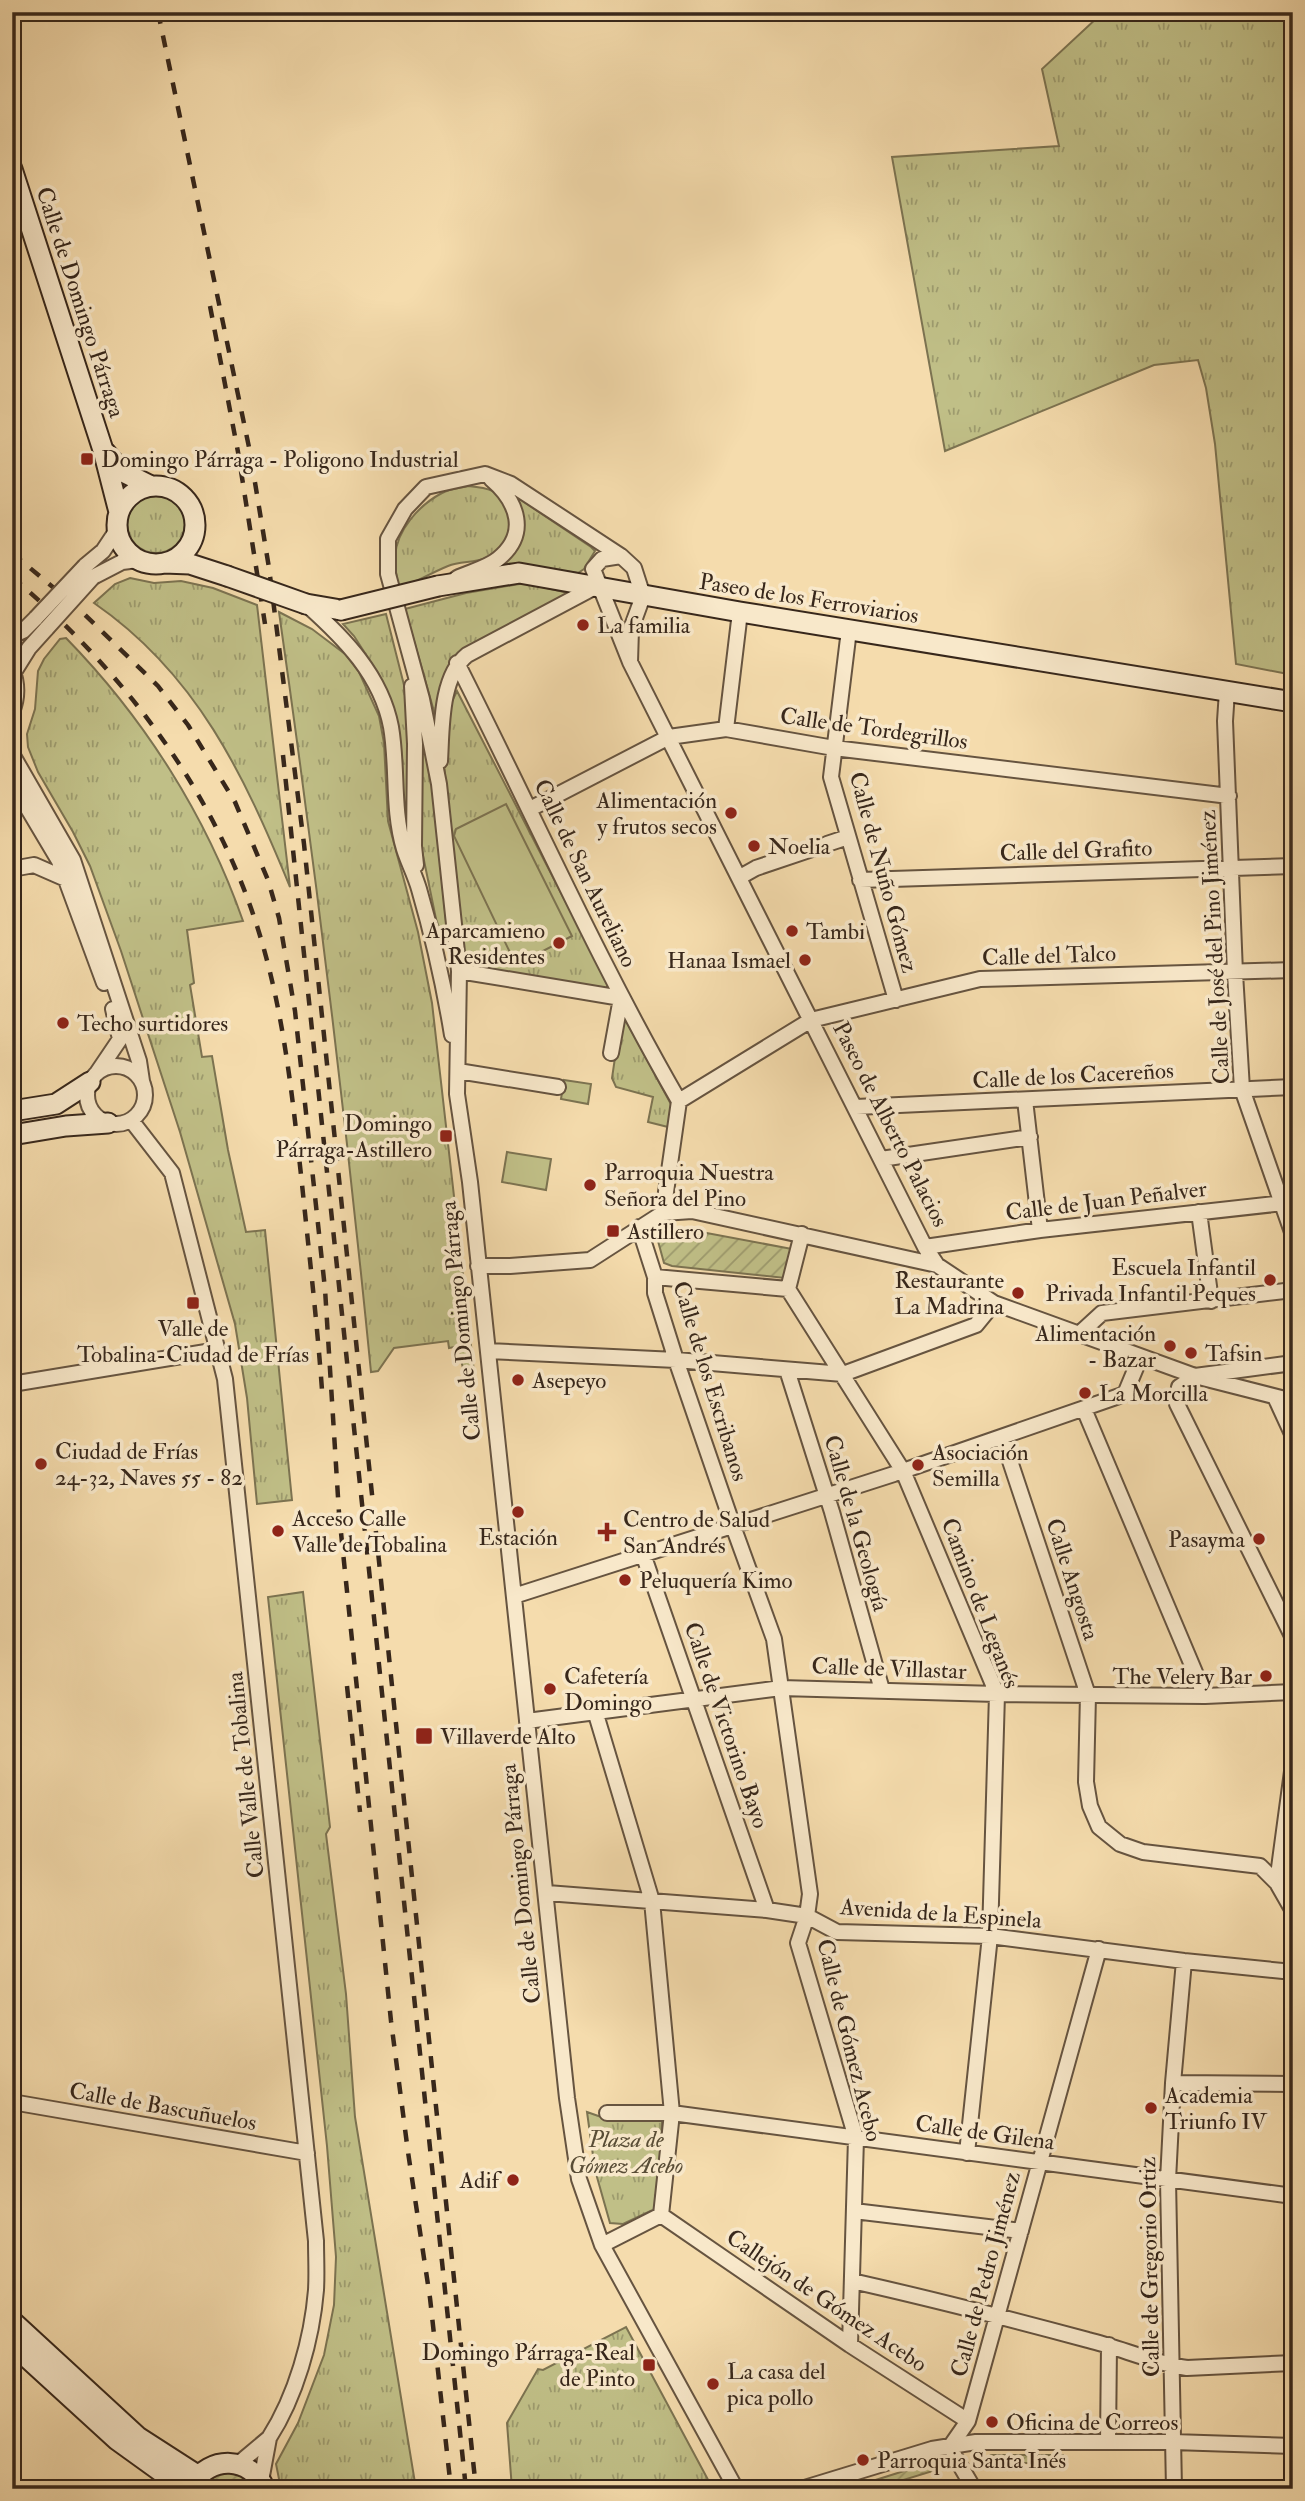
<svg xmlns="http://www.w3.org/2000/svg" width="1305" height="2501" viewBox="0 0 1305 2501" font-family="'IM FELL Double Pica',serif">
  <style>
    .grass { fill: url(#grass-tufts); stroke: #7c7351; stroke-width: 2 }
    .garden { fill: url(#garden-furrows); stroke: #7c7351; stroke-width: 2 }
    .pitch { fill: #c0bf87; stroke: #7c7351; stroke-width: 2 }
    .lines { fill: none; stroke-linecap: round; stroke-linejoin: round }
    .street-casing { stroke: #665440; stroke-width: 18 }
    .secondary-casing { stroke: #37271b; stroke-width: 23 }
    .street { stroke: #f8e8ca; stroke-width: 14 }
    .secondary { stroke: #f8e8ca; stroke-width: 19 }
    .rail { stroke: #37271b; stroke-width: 4.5; stroke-dasharray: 12 12; stroke-linecap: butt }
    .street-bridge-casing { stroke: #665440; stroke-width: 18; stroke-linecap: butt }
    .secondary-bridge-casing { stroke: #37271b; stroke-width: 23; stroke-linecap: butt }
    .street-bridge { stroke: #f8e8ca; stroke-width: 14 }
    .secondary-bridge { stroke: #f8e8ca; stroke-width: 19 }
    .poi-dot { fill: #8f2418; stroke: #f8e8ca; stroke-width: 2.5 }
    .labels { text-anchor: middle; stroke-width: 7; stroke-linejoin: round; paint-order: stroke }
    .street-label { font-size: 23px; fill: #37271b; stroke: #f8e8ca }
    .poi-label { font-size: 23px; fill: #37271b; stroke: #f8e8ca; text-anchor: start }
    .park-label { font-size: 23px; font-style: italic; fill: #594d36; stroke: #f8e8ca }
  </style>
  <defs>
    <pattern id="grass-tufts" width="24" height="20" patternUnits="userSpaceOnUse" patternTransform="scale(1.75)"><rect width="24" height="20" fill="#c0bf87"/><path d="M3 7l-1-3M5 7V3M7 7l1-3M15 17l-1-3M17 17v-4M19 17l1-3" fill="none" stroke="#9d9b6e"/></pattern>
    <pattern id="garden-furrows" width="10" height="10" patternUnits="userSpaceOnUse" patternTransform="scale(1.75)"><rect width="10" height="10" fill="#c0bf87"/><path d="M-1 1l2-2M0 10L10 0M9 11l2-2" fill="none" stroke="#9d9b6e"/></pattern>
  </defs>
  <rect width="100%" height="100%" fill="#f5dcad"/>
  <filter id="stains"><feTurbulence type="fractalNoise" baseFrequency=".00286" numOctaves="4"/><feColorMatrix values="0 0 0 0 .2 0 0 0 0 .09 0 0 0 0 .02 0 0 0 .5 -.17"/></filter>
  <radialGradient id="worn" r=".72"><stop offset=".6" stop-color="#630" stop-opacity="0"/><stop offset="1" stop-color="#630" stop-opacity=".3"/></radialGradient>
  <!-- grass -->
  <path class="grass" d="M1099,12H1293V675L1236,664L1215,444L1206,388L1198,360L1154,365L945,451L892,157L1059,146L1042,69L1098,17Z
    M468,486C488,488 499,489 507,509C515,529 506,550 486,558C474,563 460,561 448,566C431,573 416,582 399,589C397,578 394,566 395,556C397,530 419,505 442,493C450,489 460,488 468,486Z
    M127 524a29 29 0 1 1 58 0a29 29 0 1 1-58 0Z
    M518,498L591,547L595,551L584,569L578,573L505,563C525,544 525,524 518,498Z
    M130,578L154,583L181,581L213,588L257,605L290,887C244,775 197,674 94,603L115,584Z
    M525,583L577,595L463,652L437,714L435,715L405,609L466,593Z
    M279,612L312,629L345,654L359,672L379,716L384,743L388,821L418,932L432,1003L474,1372H464L460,1356L454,1347L449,1348L448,1341L394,1348L378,1371L371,1372C346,1118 315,864 279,612Z
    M386,614L405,689L409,715V839L405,834L392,711L379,675L354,636L343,624Z
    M66,638C144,718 206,815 243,921L187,930L194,983L190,985L202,1057L212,1056L228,1150L246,1232L265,1230L292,1500L257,1504L247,1398L235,1324L180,1132L121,951L90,866L73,832L38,772L28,747L27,734L35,709L38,671L44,659L60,639Z
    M457,691L610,988L609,990L473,968L466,964L463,958L444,765L446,714Z
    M421,708L431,770L448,941L444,942L436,919L420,841Z
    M621,1017H624L673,1108L668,1127L648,1122L653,1097L616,1087L612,1078Z
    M564,1080L591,1084L588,1104L561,1099Z
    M303,1592L330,1827L326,1834L346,1994L355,2117L416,2489H281L276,2464L298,2423L324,2355L334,2305L336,2257L327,2146L268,1597Z
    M587,2112L604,2118L662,2121L657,2208L623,2224L610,2223L595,2170Z
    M626,2327L713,2489H512L507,2423L538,2369L543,2370Z"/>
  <!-- garden -->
  <path class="garden" d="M680,1228L792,1249L785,1278L672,1266L664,1263L658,1241L667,1230Z
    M991,2455H1063V2463H995Z
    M942,2459L946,2467L874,2489H847Z
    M230,2471L247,2479L254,2489H196L211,2474Z"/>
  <!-- pitch -->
  <path class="pitch" d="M506,804L572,936L516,965L454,836L456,829Z
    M507,1152L551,1159L546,1190L502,1182Z"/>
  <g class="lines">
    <defs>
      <path id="street" d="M621,556L602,559L593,569L630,662L925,1247L937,1265L994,1303L1195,1376L1293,1401
        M85,566L103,551L117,530
        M93,577L122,562L138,560
        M457,578C470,572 487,568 498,559C529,534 518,502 491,479
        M307,605C344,638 381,675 391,727C398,767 392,809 404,849C408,862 415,875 419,889C433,937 444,986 452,1035
        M849,630L831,777L896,1000
        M12,636L23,631L36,618
        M630,662L631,629L643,596L634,568L621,556L511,484L485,474L426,487L405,509L388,539V574L422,699L439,784L459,971L457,1094L470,1182L567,2098L579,2179L602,2245L736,2489
        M457,663C531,809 597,959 679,1101
        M12,669C18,684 18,697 12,712
        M14,672L29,648L47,628
        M412,686L415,744L414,846L416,865
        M1227,691L1225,721L1235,973L1242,1089L1293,1235
        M726,729L740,612
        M12,754L73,860L139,1061L142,1081
        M440,761C442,729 440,677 467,655L595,587
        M12,782L59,861L104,983
        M530,809L669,737L726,729L834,748L1229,796
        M827,844L848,837
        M12,869L34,865L66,879
        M740,877L756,868L818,847
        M860,880L1293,866
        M459,971L621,998L611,1053
        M87 1095a29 29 0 1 1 58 0a29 29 0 1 1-58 0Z
        M458,1071L558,1087
        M97,1073L120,1039L113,1009
        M1025,1100L1040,1230
        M856,1107L1293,1087
        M131,1120L172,1173L225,1379L316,2241C316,2257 317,2274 316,2290C312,2339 296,2396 269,2438
        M881,1159L1030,1137
        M1199,1212L1211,1301
        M663,1213L679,1101L811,1020L980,979L1293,970
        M639,1227L655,1277V1293L676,1360L733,1526L774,1639L810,1894L807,1916L798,1943L856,2138L850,2345
        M802,1234L788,1289L903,1471L997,1694L990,1936L967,2153
        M925,1247L1040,1230L1293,1202
        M478,1266H510L590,1260L663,1213L692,1211L937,1265
        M655,1277L788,1289
        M1078,1335L1102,1313L1293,1290
        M488,1351L676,1360L843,1374L976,1325L994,1303
        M1293,1363L1195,1376L1179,1387L1177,1404L1293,1638
        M787,1370L832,1512L882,1690
        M12,1384L218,1350
        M1275,1397L1293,1436
        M1084,1409L1205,1696
        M1002,1437L1088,1695L1086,1782L1090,1806L1099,1827L1120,1844L1143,1852L1260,1866L1277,1883
        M643,1554L767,1910
        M514,1596L894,1474L1125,1394L1140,1358
        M595,1711L652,1901L672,2113L661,2215
        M527,1721L781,1688L997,1694L1205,1696L1293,1692
        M1293,1764L1277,1883L1293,1911
        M547,1893L767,1910L807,1916L837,1932L990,1936L1184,1961L1293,1972
        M1173,2083L1293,2084
        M12,2102L307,2153
        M607,2113H672L1293,2196
        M854,2211L1021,2231
        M661,2215L850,2345L968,2421
        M602,2245L661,2215
        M852,2281C932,2299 1010,2319 1088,2340C1121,2348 1153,2363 1187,2368L1293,2363
        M1108,2442L1109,2345
        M952,2444L968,2421L1099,1949
        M952,2444L954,2455L974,2489
        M238,2464L269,2438L261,2481
        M801,2489L932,2449L976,2442H1173L1293,2446
        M1174,2489L1168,2180L1173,2083L1184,1961
        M1292,2489L1293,2478"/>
      <path id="secondary" d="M12,169L103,450L119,512
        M105,452L121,471L151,486
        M117 525a39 39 0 1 1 78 0a39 39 0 1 1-78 0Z
        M164,563L190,564L227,576
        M438,586L519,573L740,612L1293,702
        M306,604L341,610
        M12,1111L56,1104L90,1082
        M12,1135L66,1126L108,1123
        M12,2321L138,2437L197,2475
        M12,2344L117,2440L185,2489
        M192,2485C209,2455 251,2456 265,2489"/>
    </defs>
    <!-- street casing -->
    <use href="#street" class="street-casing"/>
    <!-- secondary casing -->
    <use href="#secondary" class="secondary-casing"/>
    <!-- street -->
    <use href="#street" class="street"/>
    <!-- secondary -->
    <use href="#secondary" class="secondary"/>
    <!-- rail -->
    <path class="rail" d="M158,12L250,452L269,568L304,844L476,2489
      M210,306L238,452L265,624
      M12,553L79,609L158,686L188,725L235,802L268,880L279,918L295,1011L325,1289L339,1513L391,2021L408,2152L430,2298L451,2489
      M12,577C118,666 208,782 253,914C283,1001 292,1093 302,1184C309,1253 317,1321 322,1390
      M283,755L466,2489
      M347,1686L360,1812"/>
    <defs>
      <path id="street-bridge" d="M36,618L85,566
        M47,628L93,577"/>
      <path id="secondary-bridge" d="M227,576L306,604
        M341,610L438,586"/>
    </defs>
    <!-- street-bridge casing -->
    <use href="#street-bridge" class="street-bridge-casing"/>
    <!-- secondary-bridge casing -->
    <use href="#secondary-bridge" class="secondary-bridge-casing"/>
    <!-- street-bridge -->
    <use href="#street-bridge" class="street-bridge"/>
    <!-- secondary-bridge -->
    <use href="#secondary-bridge" class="secondary-bridge"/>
  </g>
  <!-- markers -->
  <g class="poi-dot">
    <rect x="80" y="452" width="14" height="14" rx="3.5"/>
    <circle cx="583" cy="625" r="7"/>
    <circle cx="731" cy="813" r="7"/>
    <circle cx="754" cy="846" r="7"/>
    <circle cx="792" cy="931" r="7"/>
    <circle cx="559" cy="943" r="7"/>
    <circle cx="805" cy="960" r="7"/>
    <circle cx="63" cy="1023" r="7"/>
    <rect x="439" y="1129" width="14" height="14" rx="3.5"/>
    <circle cx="590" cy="1185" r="7"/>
    <rect x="606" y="1224" width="14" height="14" rx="3.5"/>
    <circle cx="1270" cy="1280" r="7"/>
    <circle cx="1018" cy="1293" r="7"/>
    <rect x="186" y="1296" width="14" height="14" rx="3.5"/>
    <circle cx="1170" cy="1346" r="7"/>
    <circle cx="1191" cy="1353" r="7"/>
    <circle cx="518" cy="1380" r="7"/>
    <circle cx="1085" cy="1393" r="7"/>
    <circle cx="41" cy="1464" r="7"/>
    <circle cx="918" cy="1465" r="7"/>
    <circle cx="518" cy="1512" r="7"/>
    <circle cx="278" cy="1531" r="7"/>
    <path d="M603.5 1521.5h7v7h7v7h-7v7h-7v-7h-7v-7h7z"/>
    <circle cx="1259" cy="1539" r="7"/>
    <circle cx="625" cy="1580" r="7"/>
    <circle cx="1266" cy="1676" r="7"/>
    <circle cx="550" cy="1689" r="7"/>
    <rect x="415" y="1727" width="18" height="18" rx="3.5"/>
    <circle cx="1151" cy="2108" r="7"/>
    <circle cx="513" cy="2180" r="7"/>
    <rect x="642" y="2358" width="14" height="14" rx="3.5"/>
    <circle cx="713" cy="2384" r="7"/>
    <circle cx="992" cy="2422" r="7"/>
    <circle cx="863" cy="2460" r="7"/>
  </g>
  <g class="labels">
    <!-- street labels -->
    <g class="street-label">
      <text transform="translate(81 302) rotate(72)" y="8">Calle de Domingo Párraga</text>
      <text transform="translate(809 598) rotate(9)" y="8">Paseo de los Ferroviarios</text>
      <text transform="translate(874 728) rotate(8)" y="8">Calle de Tordegrillos</text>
      <text transform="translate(1076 850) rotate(-2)" y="8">Calle del Grafito</text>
      <text transform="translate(884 872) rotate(75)" y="8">Calle de Nuño Gómez</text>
      <text transform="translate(586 873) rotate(64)" y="8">Calle de San Aureliano</text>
      <text transform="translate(1214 947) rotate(-93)" y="8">Calle de José del Pino Jiménez</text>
      <text transform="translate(1049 955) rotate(-2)" y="8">Calle del Talco</text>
      <text transform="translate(1073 1075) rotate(-3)" y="8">Calle de los Cacereños</text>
      <text transform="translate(891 1124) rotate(63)" y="8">Paseo de Alberto Palacios</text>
      <text transform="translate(1106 1200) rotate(-7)" y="8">Calle de Juan Peñalver</text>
      <text transform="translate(460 1321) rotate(-96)" y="8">Calle de Domingo Párraga</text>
      <text transform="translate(711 1381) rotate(73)" y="8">Calle de los Escribanos</text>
      <text transform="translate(857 1523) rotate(74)" y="8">Calle de la Geología</text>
      <text transform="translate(1073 1579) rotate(72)" y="8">Calle Angosta</text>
      <text transform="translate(981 1603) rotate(69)" y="8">Camino de Leganés</text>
      <text transform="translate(889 1668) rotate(2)" y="8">Calle de Villastar</text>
      <text transform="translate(727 1725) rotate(71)" y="8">Calle de Victorino Bayo</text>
      <text transform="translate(245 1775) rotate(-96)" y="8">Calle Valle de Tobalina</text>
      <text transform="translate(520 1884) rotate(-96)" y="8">Calle de Domingo Párraga</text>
      <text transform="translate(941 1913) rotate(4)" y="8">Avenida de la Espinela</text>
      <text transform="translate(850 2040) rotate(76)" y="8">Calle de Gómez Acebo</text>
      <text transform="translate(163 2106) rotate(10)" y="8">Calle de Bascuñuelos</text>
      <text transform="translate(985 2132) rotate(8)" y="8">Calle de Gilena</text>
      <text transform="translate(1149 2267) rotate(-91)" y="8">Calle de Gregorio Ortiz</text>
      <text transform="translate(985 2274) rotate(-75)" y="8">Calle de Pedro Jiménez</text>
      <text transform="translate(827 2300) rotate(34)" y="8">Callejón de Gómez Acebo</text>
    </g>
    <!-- poi labels -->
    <g class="poi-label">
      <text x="101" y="467">Domingo Párraga - Poligono Industrial</text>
      <text x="597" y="633">La familia</text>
      <text x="717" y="808" text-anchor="end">Alimentación<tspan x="717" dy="26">y frutos secos</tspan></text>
      <text x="768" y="854">Noelia</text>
      <text x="545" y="938" text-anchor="end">Aparcamieno<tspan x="545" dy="26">Residentes</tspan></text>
      <text x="806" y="939">Tambi</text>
      <text x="791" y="968" text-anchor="end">Hanaa Ismael</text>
      <text x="77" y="1031">Techo surtidores</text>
      <text x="432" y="1131" text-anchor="end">Domingo<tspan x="432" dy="26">Párraga-Astillero</tspan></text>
      <text x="604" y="1180">Parroquia Nuestra<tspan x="604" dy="26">Señora del Pino</tspan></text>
      <text x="627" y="1239">Astillero</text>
      <text x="1256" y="1275" text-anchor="end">Escuela Infantil<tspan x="1256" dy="26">Privada Infantil Peques</tspan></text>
      <text x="1004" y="1288" text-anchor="end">Restaurante<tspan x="1004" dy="26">La Madrina</tspan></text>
      <text x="193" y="1336" text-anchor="middle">Valle de<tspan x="193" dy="26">Tobalina-Ciudad de Frías</tspan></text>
      <text x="1156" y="1341" text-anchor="end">Alimentación<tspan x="1156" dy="26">- Bazar</tspan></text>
      <text x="1205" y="1361">Tafsin</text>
      <text x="532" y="1388">Asepeyo</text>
      <text x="1099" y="1401">La Morcilla</text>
      <text x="55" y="1459">Ciudad de Frías<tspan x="55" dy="26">24-32, Naves 55 - 82</tspan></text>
      <text x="932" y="1460">Asociación<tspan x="932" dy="26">Semilla</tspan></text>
      <text x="292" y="1526">Acceso Calle<tspan x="292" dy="26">Valle de Tobalina</tspan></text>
      <text x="623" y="1527">Centro de Salud<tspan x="623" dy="26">San Andrés</tspan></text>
      <text x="518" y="1545" text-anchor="middle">Estación</text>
      <text x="1245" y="1547" text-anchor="end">Pasayma</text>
      <text x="639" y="1588">Peluquería Kimo</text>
      <text x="564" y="1684">Cafetería<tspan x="564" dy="26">Domingo</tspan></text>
      <text x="1252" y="1684" text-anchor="end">The Velery Bar</text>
      <text x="440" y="1744">Villaverde Alto</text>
      <text x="1165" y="2103">Academia<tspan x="1165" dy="26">Triunfo IV</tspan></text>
      <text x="499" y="2188" text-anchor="end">Adif</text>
      <text x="635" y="2360" text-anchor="end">Domingo Párraga-Real<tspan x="635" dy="26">de Pinto</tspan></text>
      <text x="727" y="2379">La casa del<tspan x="727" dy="26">pica pollo</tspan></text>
      <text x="1006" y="2430">Oficina de Correos</text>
      <text x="877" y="2468">Parroquia Santa Inés</text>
    </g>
    <!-- park labels -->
    <g class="park-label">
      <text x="626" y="2147">Plaza de<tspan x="626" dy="26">Gómez Acebo</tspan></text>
    </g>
  </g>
  <!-- margin -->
  <rect width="1305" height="2501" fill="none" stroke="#f5dcad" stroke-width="42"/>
  <rect x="14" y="14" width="1277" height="2473" fill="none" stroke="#37271b" stroke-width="3.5"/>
  <rect x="21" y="21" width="1263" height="2459" fill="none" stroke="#37271b" stroke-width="2"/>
  <rect width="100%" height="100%" filter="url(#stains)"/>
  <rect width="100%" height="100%" fill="url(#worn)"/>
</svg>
